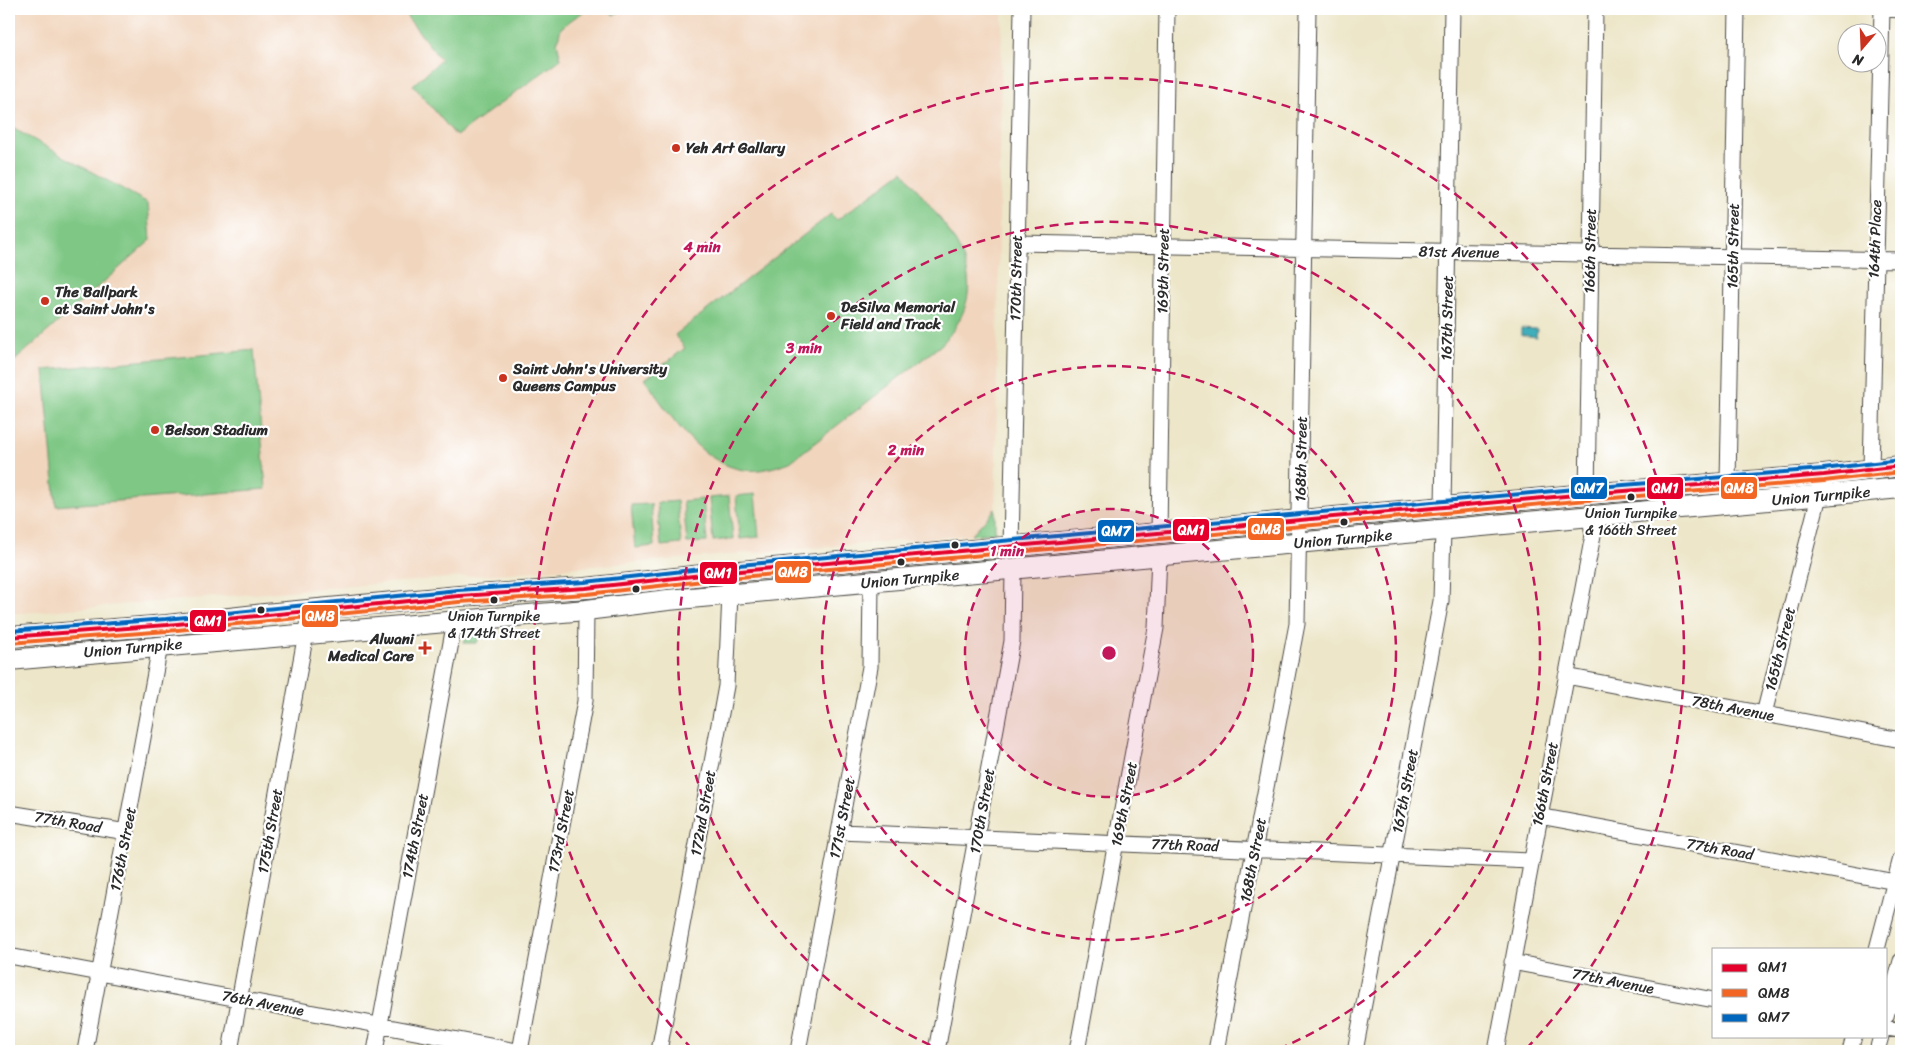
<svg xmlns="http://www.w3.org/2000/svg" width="1910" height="1060" viewBox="0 0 1910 1060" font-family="Sriracha,sans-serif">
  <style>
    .built { fill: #f1d5bd }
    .green { fill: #7ec784; stroke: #547958 }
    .water { fill: #3fafbb; stroke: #356d73 }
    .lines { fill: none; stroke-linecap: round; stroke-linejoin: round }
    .minor-casing { stroke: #484743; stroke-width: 17 }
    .major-casing { stroke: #484743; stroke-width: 22 }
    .minor { stroke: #fff; stroke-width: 15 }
    .major { stroke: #fff; stroke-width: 20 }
    .bus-1-casing { stroke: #fff; stroke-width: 8 }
    .bus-2-casing { stroke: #fff; stroke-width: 8 }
    .bus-3-casing { stroke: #fff; stroke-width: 8 }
    .bus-1 { stroke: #e4002b; stroke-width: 4 }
    .bus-2 { stroke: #f26522; stroke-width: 4 }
    .bus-3 { stroke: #0065bd; stroke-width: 4 }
    .ring { fill: none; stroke: #c2185b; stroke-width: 2.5; stroke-dasharray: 9 6 }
    .poi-dot { fill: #c8321e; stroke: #fff; stroke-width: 2 }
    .bus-dot { fill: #2b2b2b; stroke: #fff; stroke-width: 2 }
    .labels { text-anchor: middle; stroke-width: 4.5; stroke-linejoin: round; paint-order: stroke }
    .bus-label { font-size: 14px; fill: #2b2b2b; stroke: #fff }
    .poi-label { font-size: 15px; font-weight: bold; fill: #2b2b2b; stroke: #fff; text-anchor: start }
    .street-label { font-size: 15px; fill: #2b2b2b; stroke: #fff }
    .centre { fill: #c2185b; stroke: #fff; stroke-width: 2.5 }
    .ring-label { font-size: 15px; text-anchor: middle; font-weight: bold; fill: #c2185b; stroke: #fff; stroke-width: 4.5; stroke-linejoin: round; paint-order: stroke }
    .line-badge { stroke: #fff; stroke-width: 2 }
    .badge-label { font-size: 14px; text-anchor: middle; font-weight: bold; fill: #fff }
  </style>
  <rect width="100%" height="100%" fill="#fff"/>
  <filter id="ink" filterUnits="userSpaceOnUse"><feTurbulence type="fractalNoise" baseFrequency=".02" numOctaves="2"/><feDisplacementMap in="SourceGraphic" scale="10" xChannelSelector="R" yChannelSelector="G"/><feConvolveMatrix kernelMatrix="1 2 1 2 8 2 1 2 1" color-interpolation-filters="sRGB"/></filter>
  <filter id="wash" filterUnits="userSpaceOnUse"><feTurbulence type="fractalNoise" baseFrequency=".0096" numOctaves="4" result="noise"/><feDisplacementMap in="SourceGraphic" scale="20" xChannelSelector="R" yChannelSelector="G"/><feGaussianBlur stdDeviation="1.12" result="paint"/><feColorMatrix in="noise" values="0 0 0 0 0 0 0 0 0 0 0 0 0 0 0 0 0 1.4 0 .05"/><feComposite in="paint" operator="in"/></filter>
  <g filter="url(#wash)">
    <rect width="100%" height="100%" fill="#ede6c9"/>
    <!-- built -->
    <path class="built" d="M9,9H1002L995,533L9,614Z"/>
    <!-- green -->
    <path class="green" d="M401,9H623L615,15C588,4 582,12 561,28L557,43L561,59L456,136L413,85L441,60Z
      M9,126L148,203L151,240L11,364L9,363Z
      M903,171C945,228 1004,277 941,345L790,462C776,467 760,472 744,470C700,464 668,413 645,379L685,348L675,335L831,214L837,220Z
      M254,350L266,489L56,506L44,370Z
      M755,494L759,537L740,539L736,496Z
      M729,496L733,539L713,541L709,498Z
      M703,499L707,542L687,543L683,501Z
      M677,501L681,544L661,546L657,503Z
      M651,504L654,546L635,548L631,505Z
      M995,509V533L971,535Z
      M469,634H480L477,643H464L466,636Z"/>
    <!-- water -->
    <path class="water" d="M1521,328L1537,329L1536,337L1521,335Z"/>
  </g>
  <g filter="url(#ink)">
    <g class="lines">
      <defs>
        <path id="minor" d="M1886,9L1901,10
          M1017,243L1901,260
          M1871,469L1882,9
          M1728,482L1737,9
          M1587,494L1595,9
          M1443,507L1452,9
          M1159,534L1167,9
          M1011,548L1022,9
          M1566,676L1901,740
          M1764,714L1819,496
          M9,813L127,832
          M1539,816L1901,883
          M840,832L1531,861
          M1877,949L1901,858
          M9,956L517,1051
          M1512,962L1714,1000
          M1886,1016L1901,961
          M1886,1028L1901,1030
          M85,1051L160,646
          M230,1051L306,633L309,610
          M375,1051L455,621
          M520,1051L585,701L586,610
          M659,1051L726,686L730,594L729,572
          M798,1051L870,667L871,582
          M937,1051L1012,641L1013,569
          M1077,1051L1156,628L1159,555
          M1216,1051L1297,624L1308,9
          M1355,1051L1441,601L1443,530
          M1496,1051L1593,535L1590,517
          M1850,1051L1854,1036
          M1877,1051L1881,1036"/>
        <path id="major" d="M9,637L167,625L265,614L459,596L586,588L729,572L1587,494L1824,475L1901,466
          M9,660L586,610L668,600L1901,488"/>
      </defs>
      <!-- minor casing -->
      <use href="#minor" class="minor-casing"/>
      <!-- major casing -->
      <use href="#major" class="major-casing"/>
      <!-- minor -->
      <use href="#minor" class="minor"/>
      <!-- major -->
      <use href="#major" class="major"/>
      <defs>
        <path id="bus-1" d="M9,637L167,625L459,596L586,588L729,572L1587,494L1824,475L1901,466"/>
        <path id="bus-2" d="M9,643L167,631L459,602L587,594L730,578L1588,500L1824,481L1901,472"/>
        <path id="bus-3" d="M9,631L166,619L458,590L585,582L728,566L1586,488L1823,469L1900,460"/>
      </defs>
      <!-- bus-1 casing -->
      <use href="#bus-1" class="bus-1-casing"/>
      <!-- bus-2 casing -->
      <use href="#bus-2" class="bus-2-casing"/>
      <!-- bus-3 casing -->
      <use href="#bus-3" class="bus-3-casing"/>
      <!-- bus-1 -->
      <use href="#bus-1" class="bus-1"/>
      <!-- bus-2 -->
      <use href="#bus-2" class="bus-2"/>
      <!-- bus-3 -->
      <use href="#bus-3" class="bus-3"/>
    </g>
  </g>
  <!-- distance rings -->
  <circle cx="1109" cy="653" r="144" fill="#c2185b" fill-opacity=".12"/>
  <g class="ring">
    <circle cx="1109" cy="653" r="144"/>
    <circle cx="1109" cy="653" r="287"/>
    <path d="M944 1051A431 431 0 1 1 1274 1051"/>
    <path d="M692 1049A575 575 0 1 1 1526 1049"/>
  </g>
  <!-- markers -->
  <g class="poi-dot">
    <circle cx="676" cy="148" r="5"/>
    <circle cx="45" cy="301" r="5"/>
    <circle cx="831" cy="316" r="5"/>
    <circle cx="503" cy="378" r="5"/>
    <circle cx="155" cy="430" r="5"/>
    <path d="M422.5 640.5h5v5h5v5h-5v5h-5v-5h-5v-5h5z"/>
  </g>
  <g class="bus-dot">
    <circle cx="1631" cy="497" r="4.5"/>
    <circle cx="1344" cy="522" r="4.5"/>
    <circle cx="955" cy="545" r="4.5"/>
    <circle cx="901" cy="562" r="4.5"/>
    <circle cx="636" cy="589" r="4.5"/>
    <circle cx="494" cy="600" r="4.5"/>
    <circle cx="261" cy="610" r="4.5"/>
  </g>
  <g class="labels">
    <!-- bus labels -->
    <g class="bus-label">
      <text x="1631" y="518">Union Turnpike<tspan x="1631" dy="17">&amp; 166th Street</tspan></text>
      <text x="494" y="621">Union Turnpike<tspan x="494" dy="17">&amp; 174th Street</tspan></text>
    </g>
    <!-- poi labels -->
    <g class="poi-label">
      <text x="686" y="153">Yeh Art Gallary</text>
      <text x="55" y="297">The Ballpark<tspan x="55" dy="17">at Saint John's</tspan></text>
      <text x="841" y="312">DeSilva Memorial<tspan x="841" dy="17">Field and Track</tspan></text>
      <text x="513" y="374">Saint John's University<tspan x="513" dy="17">Queens Campus</tspan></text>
      <text x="165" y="435">Belson Stadium</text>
      <text x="414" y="644" text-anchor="end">Alwani<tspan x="414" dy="17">Medical Care</tspan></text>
    </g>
    <!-- street labels -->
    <g class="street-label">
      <text transform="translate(1875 239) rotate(-88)" y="5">164th Place</text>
      <text transform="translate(1733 246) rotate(-89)" y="5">165th Street</text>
      <text transform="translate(1590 251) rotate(-89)" y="5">166th Street</text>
      <text transform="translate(1459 252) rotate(1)" y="5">81st Avenue</text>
      <text transform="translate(1163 271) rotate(-89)" y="5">169th Street</text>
      <text transform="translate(1016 278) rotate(-89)" y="5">170th Street</text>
      <text transform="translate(1447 318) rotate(-89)" y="5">167th Street</text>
      <text transform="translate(1301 459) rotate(-89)" y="5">168th Street</text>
      <text transform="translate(1821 496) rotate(-5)" y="5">Union Turnpike</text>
      <text transform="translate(1343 539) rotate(-5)" y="5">Union Turnpike</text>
      <text transform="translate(910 579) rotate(-5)" y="5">Union Turnpike</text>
      <text transform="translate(133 648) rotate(-5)" y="5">Union Turnpike</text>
      <text transform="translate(1780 649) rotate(-76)" y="5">165th Street</text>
      <text transform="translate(1733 708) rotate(11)" y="5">78th Avenue</text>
      <text transform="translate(1545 784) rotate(-79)" y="5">166th Street</text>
      <text transform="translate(1405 791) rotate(-79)" y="5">167th Street</text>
      <text transform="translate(1124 804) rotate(-79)" y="5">169th Street</text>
      <text transform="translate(982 811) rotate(-80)" y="5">170th Street</text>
      <text transform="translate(703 813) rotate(-80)" y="5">172nd Street</text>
      <text transform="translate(842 818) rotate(-79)" y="5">171st Street</text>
      <text transform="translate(68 822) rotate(10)" y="5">77th Road</text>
      <text transform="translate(270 831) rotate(-80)" y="5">175th Street</text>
      <text transform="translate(561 831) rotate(-79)" y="5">173rd Street</text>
      <text transform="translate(415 836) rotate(-79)" y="5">174th Street</text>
      <text transform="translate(1185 845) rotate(2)" y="5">77th Road</text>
      <text transform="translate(123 849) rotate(-79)" y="5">176th Street</text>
      <text transform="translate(1720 849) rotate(10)" y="5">77th Road</text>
      <text transform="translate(1253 860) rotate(-79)" y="5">168th Street</text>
      <text transform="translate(1613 981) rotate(11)" y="5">77th Avenue</text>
      <text transform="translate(263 1003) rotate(11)" y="5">76th Avenue</text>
    </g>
  </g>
  <circle cx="1109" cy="653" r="8" class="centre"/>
  <g class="ring-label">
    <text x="702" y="252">4 min</text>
    <text x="804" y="353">3 min</text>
    <text x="906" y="455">2 min</text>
    <text x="1007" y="556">1 min</text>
  </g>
  <g class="line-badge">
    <rect x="1570" y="476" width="38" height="24" rx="5" fill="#0065bd"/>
    <rect x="1646" y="476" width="38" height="24" rx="5" fill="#e4002b"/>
    <rect x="1720" y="476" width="38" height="24" rx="5" fill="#f26522"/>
    <rect x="1247" y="517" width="38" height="24" rx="5" fill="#f26522"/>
    <rect x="1172" y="518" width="38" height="24" rx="5" fill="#e4002b"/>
    <rect x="1097" y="519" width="38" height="24" rx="5" fill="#0065bd"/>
    <rect x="774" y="560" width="38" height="24" rx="5" fill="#f26522"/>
    <rect x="699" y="561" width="39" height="24" rx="5" fill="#e4002b"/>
    <rect x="301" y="604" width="38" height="24" rx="5" fill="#f26522"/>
    <rect x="189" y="609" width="38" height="24" rx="5" fill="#e4002b"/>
  </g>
  <g class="badge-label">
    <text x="1589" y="493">QM7</text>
    <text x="1665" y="493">QM1</text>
    <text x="1739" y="493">QM8</text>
    <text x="1266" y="534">QM8</text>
    <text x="1191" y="535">QM1</text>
    <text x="1116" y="536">QM7</text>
    <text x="793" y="577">QM8</text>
    <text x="718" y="578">QM1</text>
    <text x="320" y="621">QM8</text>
    <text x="208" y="626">QM1</text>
  </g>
  <!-- margin -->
  <rect width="1910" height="1060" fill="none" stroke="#fff" stroke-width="30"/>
  <!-- legend -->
  <rect x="1712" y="948" width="175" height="90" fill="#ffffff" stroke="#aaaaaa"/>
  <rect x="1722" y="964" width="25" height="8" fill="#e4002b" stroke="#aaaaaa"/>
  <text x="1758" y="972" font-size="15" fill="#2b2b2b">QM1</text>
  <rect x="1722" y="989" width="25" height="8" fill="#f26522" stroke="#aaaaaa"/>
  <text x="1758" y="998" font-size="15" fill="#2b2b2b">QM8</text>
  <rect x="1722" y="1014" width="25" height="8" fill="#0065bd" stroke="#aaaaaa"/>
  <text x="1758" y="1022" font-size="15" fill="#2b2b2b">QM7</text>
  <!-- north arrow -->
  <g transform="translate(1862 48) rotate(199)"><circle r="24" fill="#ffffff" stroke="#aaaaaa"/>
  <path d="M0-4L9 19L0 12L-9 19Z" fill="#c8321e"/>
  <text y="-8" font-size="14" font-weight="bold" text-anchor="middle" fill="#2b2b2b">N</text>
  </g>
</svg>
